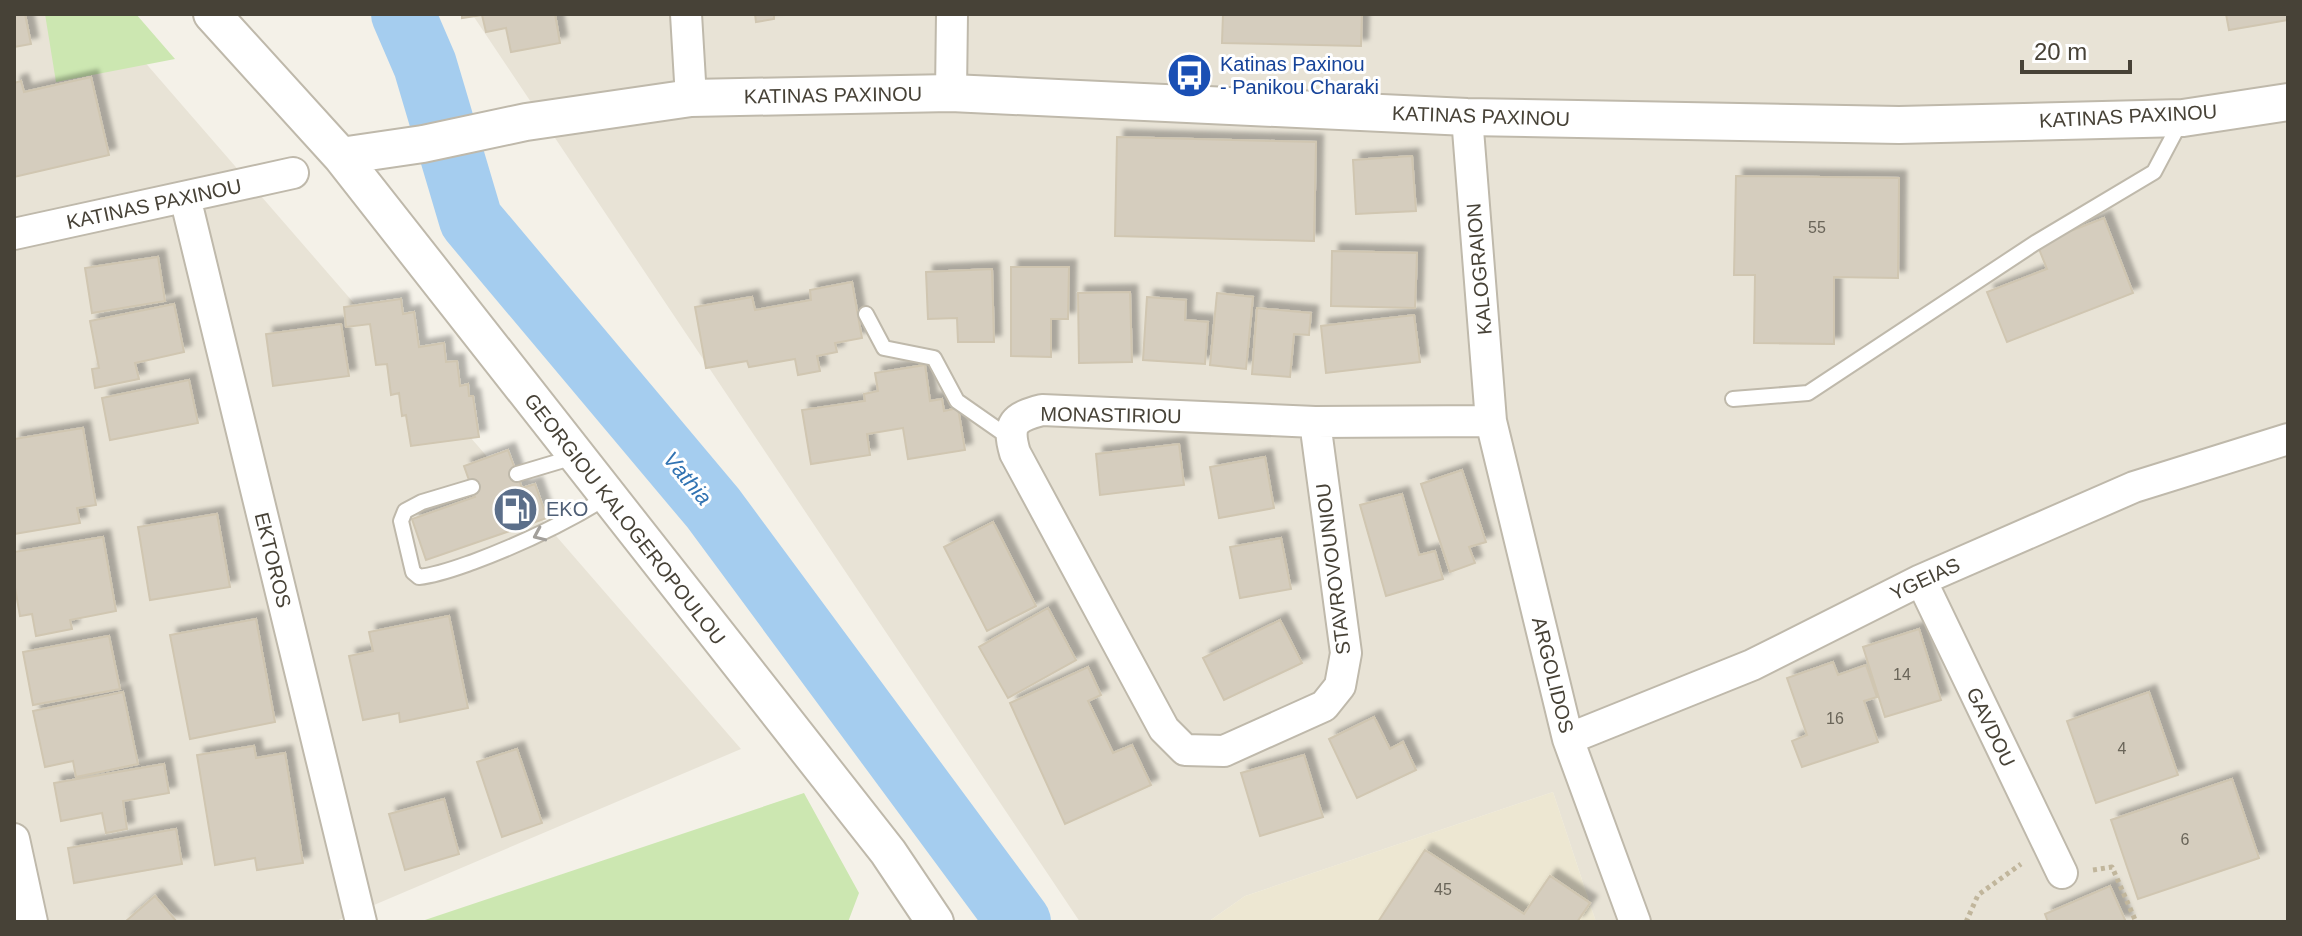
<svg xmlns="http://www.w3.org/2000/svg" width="2302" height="936" viewBox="0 0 2302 936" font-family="Arial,sans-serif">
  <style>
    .residential { fill: #e8e3d6 }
    .education { fill: #ede7d2 }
    .green { fill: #cce7b1 }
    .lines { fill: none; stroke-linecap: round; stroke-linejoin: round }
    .river { stroke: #a5cdef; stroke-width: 64 }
    .building { fill: #d5cdbe; stroke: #d0c6b1; stroke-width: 2; filter: url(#shadow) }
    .service-casing { stroke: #bfb9ab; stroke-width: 18 }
    .minor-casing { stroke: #bfb9ab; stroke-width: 34 }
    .tertiary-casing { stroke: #bfb9ab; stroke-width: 40 }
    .path { stroke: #c1b69c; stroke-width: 5; stroke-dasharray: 4 4; stroke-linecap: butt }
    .service { stroke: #fff; stroke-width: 14 }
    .minor { stroke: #fff; stroke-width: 30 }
    .tertiary { stroke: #fff; stroke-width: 36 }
    .oneway { stroke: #a3a09b }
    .labels { text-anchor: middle; stroke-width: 6; stroke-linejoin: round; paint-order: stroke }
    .number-label { font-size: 16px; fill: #6a6559 }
    .transit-label { font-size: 20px; fill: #164399; stroke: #fff; text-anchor: start }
    .street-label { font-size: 20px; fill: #474237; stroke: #fff }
    .service-label { font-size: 20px; fill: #4e5e75; stroke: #fff; text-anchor: start }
    .water-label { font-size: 22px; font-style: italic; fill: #3173b2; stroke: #fff }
  </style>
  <defs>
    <filter id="shadow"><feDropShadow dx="7" dy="-7" stdDeviation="2" flood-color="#0004"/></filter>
  </defs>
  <rect width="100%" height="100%" fill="#f4f1e8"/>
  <!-- residential -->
  <path class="residential" d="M14,14H103L741,749L334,922H14Z
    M472,14H2288V922H1596L1553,792L1245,896L1208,922H1080Z"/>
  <!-- education -->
  <path class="education" d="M1553,792L1596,922H1208L1245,896Z"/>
  <!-- green -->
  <path class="green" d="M45,14H136L175,59L56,82Z
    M804,793L859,893L848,922H419Z"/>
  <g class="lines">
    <!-- river -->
    <path class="river" d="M403,14L425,65L471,220L713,508L1019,922"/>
  </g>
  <!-- building -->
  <path class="building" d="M14,14H25L31,44L14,47Z
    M462,14H555L560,43L511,52L506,28L486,32L482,15L462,18Z
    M755,14H774V19L756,22Z
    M1223,14H1362L1361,46L1222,43Z
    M2226,14H2288V20L2229,30Z
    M91,77L109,155L14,177V83L21,81L24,92Z
    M1117,137L1316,142L1314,241L1115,236Z
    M1412,156L1416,211L1356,214L1353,160Z
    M1736,176L1899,178L1898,278L1834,277V344L1754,343L1755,275H1734Z
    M2104,218L2133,293L2007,342L1987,292L2047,269L2037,244Z
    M1332,251L1417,253L1415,308L1331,306Z
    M158,257L165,301L92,313L85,268Z
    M1011,267H1069L1068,319H1051V357L1011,356Z
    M992,269L994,342H958L957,318L928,319L926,272Z
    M852,282L862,338L835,343L837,352L817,356L820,371L798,375L795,359L749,367L747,361L706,368L695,307L752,297L755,310L811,300L810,290Z
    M1130,292L1132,362L1079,363L1078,293Z
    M1217,293L1253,297L1246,369L1210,365Z
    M1147,297L1186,300L1185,320L1208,322L1205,364L1143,360Z
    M401,299L403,314L414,312L419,347L444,343L446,362L457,361L460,386L468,384L469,396H473L479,437L411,446L406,415L402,416L399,393L391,395L387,364L376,365L370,324L346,327L344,307Z
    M174,304L184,352L135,363L139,379L95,388L92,369L99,368L90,321Z
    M1257,308L1311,313L1309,335L1294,334L1290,377L1252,374Z
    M1414,315L1420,362L1326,373L1321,326Z
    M341,324L349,376L273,386L266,334Z
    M925,365L930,401L942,399L944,411L958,408L965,450L908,459L903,428L867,434L870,455L811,464L802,410L865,401L864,394L878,391L875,373Z
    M189,380L198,423L110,440L102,398Z
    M83,428L96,505L77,508L80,523L14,534V439Z
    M1179,444L1184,485L1100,495L1096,454Z
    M508,450L522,488L535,484L547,518L426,560L412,519L475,497L464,466Z
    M1265,457L1274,508L1219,518L1210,467Z
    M1462,470L1486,542L1469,547L1475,563L1450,572L1421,484Z
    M1402,494L1419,555L1435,551L1443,579L1386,596L1360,505Z
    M217,514L230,587L150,600L138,527Z
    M993,522L1036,606L987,631L944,547Z
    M103,537L116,611L70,620L72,629L36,636L32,614L20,616L14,582V552Z
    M1281,538L1291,589L1240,598L1230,547Z
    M1048,608L1076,660L1008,698L979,647Z
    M449,616L468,708L400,722L399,713L363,720L349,656L373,651L369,632Z
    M256,619L275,722L190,739L170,635Z
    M1280,620L1302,663L1224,700L1203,658Z
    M1919,629L1941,700L1885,717L1863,647Z
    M109,636L120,689L33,705L23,652Z
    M1833,662L1838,675L1866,665L1877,697L1864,701L1878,742L1802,767L1792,741L1807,735L1787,678Z
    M1088,667L1101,695L1088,701L1113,753L1132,745L1151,785L1065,824L1010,703Z
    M123,692L138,764L76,777L73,761L45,767L33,711Z
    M2149,692L2178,775L2096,803L2067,721Z
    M1374,717L1390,749L1403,742L1416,770L1357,798L1329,739Z
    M254,746L256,758L285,753L303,863L257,870L255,858L215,865L197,755Z
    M517,749L542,823L502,837L477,762Z
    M1304,755L1323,817L1260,836L1241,773Z
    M164,764L169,793L123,801L127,829L106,833L102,813L61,821L54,783Z
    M2232,779L2259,858L2138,899L2111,820Z
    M444,799L459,854L405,870L389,814Z
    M176,829L182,864L74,883L68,848Z
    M1425,850L1524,914L1550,876L1590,903L1577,922H1378Z
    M2110,886L2126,922H2048L2045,914Z
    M155,896L177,922H125Z"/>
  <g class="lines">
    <defs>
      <path id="service" d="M866,314L884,348L934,358L957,401L1010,438
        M1733,399L1808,393L2035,243L2154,172L2181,121
        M517,474L574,457
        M472,487L422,502L405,511L401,521L413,572L419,577C438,575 456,568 473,562C521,544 564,524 607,497"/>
      <path id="minor" d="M686,14L691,98
        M951,93L952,14
        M1467,117L1491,421L1568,739L1635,922
        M185,197L361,922
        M14,234L293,173
        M1315,422L1346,653L1340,686L1324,706L1224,751L1185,750L1164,729L1015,453C1006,423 1015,417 1042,410L1315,422L1491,421
        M1921,580L2062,873
        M1568,739L1752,665L1921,580L2134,487L2288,439
        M14,839L32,922"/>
      <path id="tertiary" d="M212,14L341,156L888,852L935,922
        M341,156L423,144L526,122L691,98L951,93L1467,117L1899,125L2183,118L2288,102"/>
    </defs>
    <!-- service casing -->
    <use href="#service" class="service-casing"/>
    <!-- minor casing -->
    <use href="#minor" class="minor-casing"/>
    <!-- tertiary casing -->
    <use href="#tertiary" class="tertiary-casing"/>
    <!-- path -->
    <path class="path" d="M2093,870L2112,867L2136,922
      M1966,922L1978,895L2021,864"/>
    <!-- service -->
    <use href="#service" class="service"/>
    <!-- minor -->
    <use href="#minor" class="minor"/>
    <!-- tertiary -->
    <use href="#tertiary" class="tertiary"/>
  </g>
  <!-- one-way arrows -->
  <defs><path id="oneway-chevron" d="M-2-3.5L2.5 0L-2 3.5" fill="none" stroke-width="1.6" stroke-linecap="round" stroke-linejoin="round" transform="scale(2)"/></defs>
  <use class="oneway" href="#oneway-chevron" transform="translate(539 535) rotate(156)"/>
  <!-- icons -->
  <defs>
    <symbol id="bus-disc" viewBox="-11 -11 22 22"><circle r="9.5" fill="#1a4fb4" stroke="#fff"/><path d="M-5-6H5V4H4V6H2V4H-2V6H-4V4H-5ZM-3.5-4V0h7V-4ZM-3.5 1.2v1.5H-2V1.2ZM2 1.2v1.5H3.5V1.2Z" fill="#fff"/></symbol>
    <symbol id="fuel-disc" viewBox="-11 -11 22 22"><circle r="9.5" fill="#5c6f8a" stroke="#fff"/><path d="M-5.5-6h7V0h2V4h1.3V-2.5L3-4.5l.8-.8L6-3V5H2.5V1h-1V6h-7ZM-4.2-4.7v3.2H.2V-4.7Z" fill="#fff"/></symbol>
  </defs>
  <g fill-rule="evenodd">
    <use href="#bus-disc" x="1164" y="50" width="51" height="51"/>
    <use href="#fuel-disc" x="490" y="484" width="51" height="51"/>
  </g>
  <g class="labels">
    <!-- number labels -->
    <g class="number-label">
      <text x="1817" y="233">55</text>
      <text x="1902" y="680">14</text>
      <text x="1835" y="724">16</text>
      <text x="2122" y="754">4</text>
      <text x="2185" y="845">6</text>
      <text x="1443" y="895">45</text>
    </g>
    <!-- transit labels -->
    <g class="transit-label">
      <text x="1220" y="71">Katinas Paxinou<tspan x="1220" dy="23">- Panikou Charaki</tspan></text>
    </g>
    <!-- street labels -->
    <g class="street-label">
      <text transform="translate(833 95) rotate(-1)" y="7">KATINAS PAXINOU</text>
      <text transform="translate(1481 116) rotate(2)" y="7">KATINAS PAXINOU</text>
      <text transform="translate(2128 116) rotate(-3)" y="7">KATINAS PAXINOU</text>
      <text transform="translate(154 204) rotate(-12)" y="7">KATINAS PAXINOU</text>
      <text transform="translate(1479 269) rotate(-95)" y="7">KALOGRAION</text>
      <text transform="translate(1111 415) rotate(1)" y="7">MONASTIRIOU</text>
      <text transform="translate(625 519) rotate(52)" y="7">GEORGIOU KALOGEROPOULOU</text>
      <text transform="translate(273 560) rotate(76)" y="7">EKTOROS</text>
      <text transform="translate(1333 569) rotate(-97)" y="7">STAVROVOUNIOU</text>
      <text transform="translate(1925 579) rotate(-25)" y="7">YGEIAS</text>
      <text transform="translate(1553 675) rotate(76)" y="7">ARGOLIDOS</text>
      <text transform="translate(1991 727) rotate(64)" y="7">GAVDOU</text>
    </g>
    <!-- service labels -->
    <g class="service-label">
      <text x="546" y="516">EKO</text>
    </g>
    <!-- water labels -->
    <g class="water-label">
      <text transform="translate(688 478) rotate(50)" y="8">Vathia</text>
    </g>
  </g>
  <!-- border -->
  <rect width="2302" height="936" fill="none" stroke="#474237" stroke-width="32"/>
  <!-- scale -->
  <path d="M2022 60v12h108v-12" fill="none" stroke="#474237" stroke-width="4"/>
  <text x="2034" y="60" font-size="24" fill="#474237" stroke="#ffffff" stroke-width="6" paint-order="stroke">20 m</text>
</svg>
